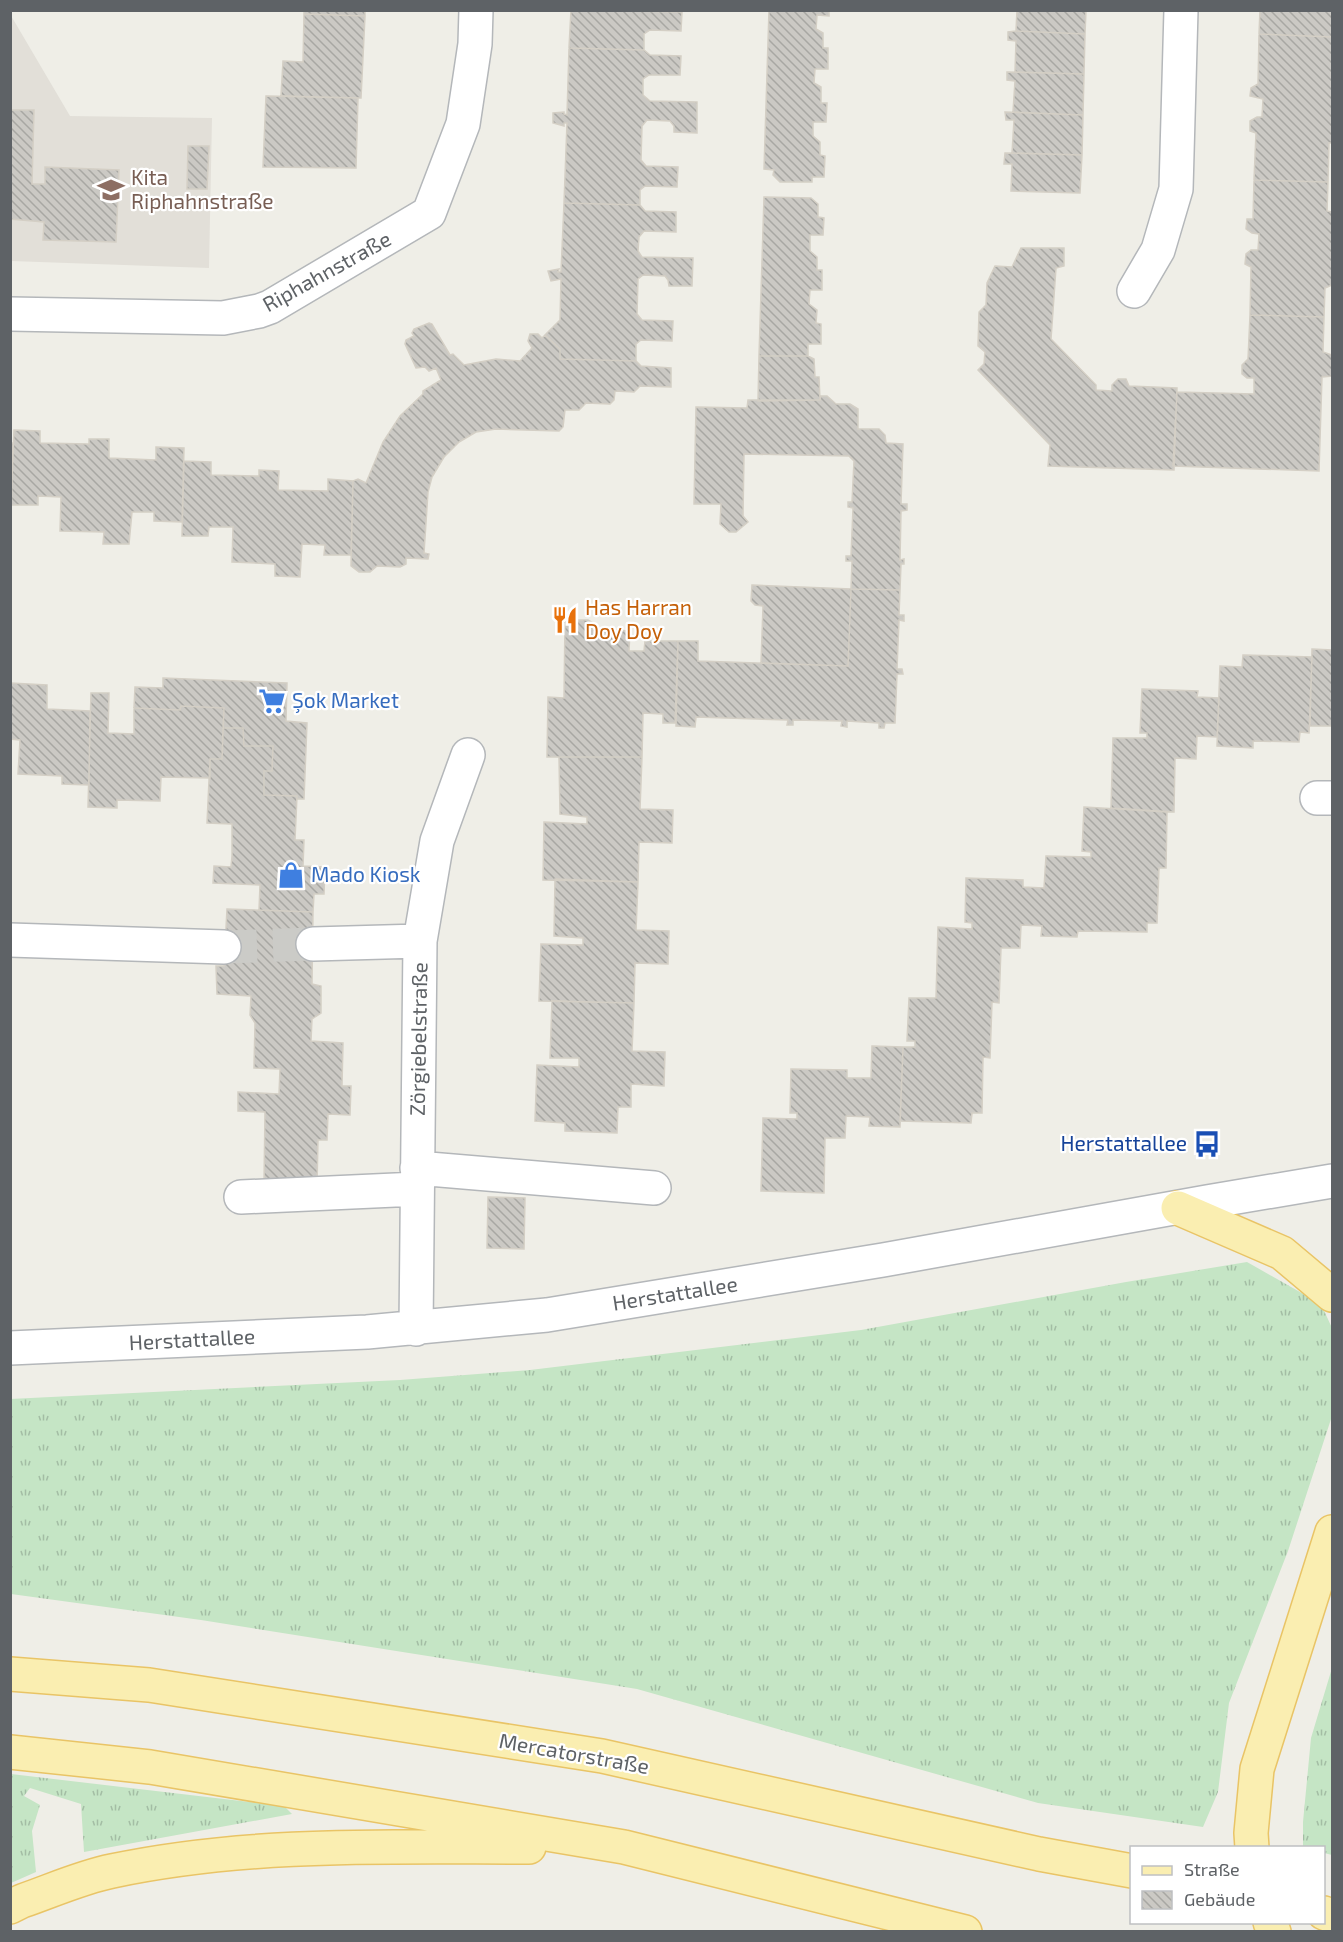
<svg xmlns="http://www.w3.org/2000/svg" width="1343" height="1942" viewBox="0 0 1343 1942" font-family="'Exo 2',sans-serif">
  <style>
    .education { fill: #e2dfd8 }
    .grass { fill: url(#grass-tufts) }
    .building { fill: url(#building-back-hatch); stroke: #d4cfc5; stroke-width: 1.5 }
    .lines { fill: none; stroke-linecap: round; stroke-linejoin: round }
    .minor-tunnel { stroke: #cbcbc7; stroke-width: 33; stroke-dasharray: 33 16; stroke-linecap: butt }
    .minor-casing { stroke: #b4b7ba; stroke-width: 36 }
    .major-casing { stroke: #e9c466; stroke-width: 36 }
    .minor { stroke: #fff; stroke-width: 33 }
    .major { stroke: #faeeb1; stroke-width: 33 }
    .labels { text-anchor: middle; stroke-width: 4.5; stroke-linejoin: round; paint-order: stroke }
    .education-label { font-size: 21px; fill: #785e54; stroke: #fff; text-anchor: start }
    .street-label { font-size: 21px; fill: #5e6266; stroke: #fff }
    .food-label { font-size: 21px; fill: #c56008; stroke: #fff; text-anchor: start }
    .shop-label { font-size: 21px; fill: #366cbe; stroke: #fff; text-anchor: start }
    .transit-label { font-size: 21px; fill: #164399; stroke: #fff; text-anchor: end }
  </style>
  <defs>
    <pattern id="grass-tufts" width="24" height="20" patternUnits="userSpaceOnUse" patternTransform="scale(1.5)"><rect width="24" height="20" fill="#c5e5c5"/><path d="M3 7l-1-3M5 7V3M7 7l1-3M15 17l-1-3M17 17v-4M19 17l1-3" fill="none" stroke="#a3bda4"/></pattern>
    <pattern id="building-back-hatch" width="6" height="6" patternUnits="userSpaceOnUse" patternTransform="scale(1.5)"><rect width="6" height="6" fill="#cbc9c4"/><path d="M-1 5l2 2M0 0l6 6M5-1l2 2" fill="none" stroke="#a8a7a3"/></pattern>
  </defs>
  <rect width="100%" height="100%" fill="#efeee7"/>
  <!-- education -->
  <path class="education" d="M10,14L70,116L212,118L209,268L11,261Z"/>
  <!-- grass -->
  <path class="grass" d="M1247,1262L1321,1304L1332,1328V1416L1288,1551L1229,1703L1218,1792L1203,1827L1038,1803L637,1689L201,1620L11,1594L10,1399L400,1380L530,1370L861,1330L1126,1282Z
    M1332,1668V1855L1324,1853V1848L1303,1847V1822L1311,1738Z
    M11,1774L284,1806L292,1814L84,1852L81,1804L30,1788L24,1796L40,1805L32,1831L36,1872L11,1883Z"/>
  <!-- building -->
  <path class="building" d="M304,10H365V16L304,14Z
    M571,10L682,12L681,31L650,30L644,34V50L569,48Z
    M769,10H829V16L817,15L816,29L823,33V48H828V69H815L814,83L821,87V103H827L826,122H813V136L820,142V155L825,156L824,177H812V182H780L773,175L774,170L764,169Z
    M1017,10H1086L1085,34L1016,31Z
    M1260,10H1332V37L1259,34Z
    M304,14L365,16L361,98L281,96L283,61L303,62Z
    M1016,31L1085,34L1084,74L1015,72L1016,41L1008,40V32Z
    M1259,34L1332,37V143H1329L1328,182L1254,180L1256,133L1250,131V121L1257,117H1262L1263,99L1250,96L1251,88L1258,84Z
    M569,48L644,50L650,55L681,56L680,75H649L643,79V95L650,101L697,102V133L674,132V126L670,121L647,120L642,126L641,160L646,166L678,167L677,187L645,186L640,190V205L564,203L567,123H564V126L553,123V113L564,112V114L567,115Z
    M1007,72L1084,74L1083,115L1013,112L1015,81L1007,80Z
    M266,96L358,98L356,168L263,167Z
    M10,110H34L32,184H45V167L119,170L116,242L43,240L44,222L10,219Z
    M1005,112L1083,115L1082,155L1012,153L1014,120H1006Z
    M188,146H209L207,189H187Z
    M1005,153L1082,155L1080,193L1011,191L1012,164H1004Z
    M1254,180L1328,182L1327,211L1332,212V285L1325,288L1324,317L1250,315L1251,267L1245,264L1246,254L1251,250H1258L1259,234L1252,233L1246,229L1247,219H1253Z
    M764,197L811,198L818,204V217L824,218L823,235H810V251L817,257V270H822V290H810L809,304L817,310L816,323L821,324V344H808V356H759Z
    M564,203L640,205L645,211L676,212V232L644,231L639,237L638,251L642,257L693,258L692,286H669L668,280L665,276L643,275L638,279L637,314L642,320L673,321L672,341L641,340L636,344V361L560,359V349L545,335L560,320L561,279L551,281L548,271L559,269L558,272H561Z
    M1021,248H1064V266L1056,268L1051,339L1096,385V390L1112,391V385L1118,379H1126L1129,386L1177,388L1174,470L1048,466L1050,445L978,370L984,364L985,352L978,346L979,312L986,305L987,283L995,266L1012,267Z
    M1250,315L1324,317L1323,352L1332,355V376L1322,377L1319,471L1173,466L1177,392L1254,394V378H1247L1242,374V365L1248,359Z
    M429,323L432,324L450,355L453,354L464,365L496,359L520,361L532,348L528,341L530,334H538L542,338L545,335L560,349V359L636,361L641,366L671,368V387L640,386L634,392L615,391L614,400L610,404L586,403L579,410H565L563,427L559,431L496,429L476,432L459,442L444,457L432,477L428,492L424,553L429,554L428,559L406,558V564L400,567L377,566L370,572H359L351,566L353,481L358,479L366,483L383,442L400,416L423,394V391L441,380L436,368L429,371L425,367L416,368L405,344L406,340L414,336L412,333L414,329Z
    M759,356H808L814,359L815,377H819L820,400L758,401Z
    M821,396H827L836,404H850L858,409V429H879L885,435L886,443L903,444L901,504H907V510L901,511L900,560L904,559V564H901L900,590L851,589L852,561H846V556H851L853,508L848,507V502H852L854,461L849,456L744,454L743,516L748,522L736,532H729L720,524L721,504H694L696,407L747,408L748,400H820Z
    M14,430L40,431V443L89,444V439H109V458L156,460V447L184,448L182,522L154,521V512H132L129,544H103L104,532L60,531L61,497L38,496V505H11Z
    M10,443H13L11,517H10Z
    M184,461L211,462V475L259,476V470L279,471L278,490L328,491V479L353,481L351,555H324L325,545L302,544L300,577L275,576V564L232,562L233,527H209L208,536H182Z
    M752,585L851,589L848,666L761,663L763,606L755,605L751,601Z
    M851,589L900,590L899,615H904V621L899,620L897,669H902L903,674H897L895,723H885L884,728H879V723L847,721V727L841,726L842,721L793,720V725H787L788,720L696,717L695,727L676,726L678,641H698V661L848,666Z
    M565,620H588L593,623L592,629L630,631L629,651H644L645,641H678L675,723H663V714L643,713L642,757H547L548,697L564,698Z
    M1312,649L1332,650V726H1310Z
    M1243,655L1312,657L1309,733L1300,732L1299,742L1253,741V748L1217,746L1220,666L1242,667Z
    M163,678L287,683L286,721L307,723L304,799H297V796L264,795V771H272L273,746H244L243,728H223L224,708L181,706L180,710L134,708L135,687L163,688Z
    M10,683L47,685V709L90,711L89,785L62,784V776L18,774L20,740L10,739Z
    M1142,689L1198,691L1197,697L1219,698L1217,737L1197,736L1196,759L1175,758L1174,812L1111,808L1113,738H1147V733H1140Z
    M91,693H109L108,733L134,734V708L180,710L181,706L224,708L222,759H210V778L161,777L160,801L117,800V808L88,807Z
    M223,728H243L244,746H273L272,771H264V795L297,796L295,840H304L303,866L325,867L324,894H314L313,912L259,910L260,885L213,883L214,866L231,867L232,856V824L207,823L210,759H222Z
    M559,757H642L640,809L673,810L672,843L639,842L638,882L543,880L544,822L587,824V817L560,814Z
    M1084,807L1167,812L1166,868H1159L1157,923H1147V932L1078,931L1077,937L1041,936L1042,926L1021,925L1020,948H1001L999,1003L992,1002L990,1058L983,1057L982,1113H972L971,1123L900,1121L903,1047H915V1041H907L909,998H936L938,927L972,929V923L965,922L966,878L1023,880V887L1044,888L1046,856L1091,857V852L1082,851Z
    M555,879L638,882L636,930L669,931L668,964L635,963L634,1003L539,1001L541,944L583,945V938L554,936Z
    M227,909L313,912L312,984L321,986V1013L312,1019L311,1041L343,1043L342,1086H351L350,1115L328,1114L327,1140H318L317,1184L264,1183L265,1112L238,1111V1092L279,1094L280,1069L254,1068L255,1023L250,1015L251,996L217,994L216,966H224Z
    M552,1001L634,1003L632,1051L665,1052L664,1086L631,1084V1107H618L617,1133L565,1131V1123L535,1121L537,1065L579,1067V1058H550Z
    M872,1046L903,1047L900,1127L869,1126L870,1117L846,1116L845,1138H825L824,1193L761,1191L763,1118L797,1119V1113H790L791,1069L847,1070V1078H871Z
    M488,1197L525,1198L524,1249L487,1248Z"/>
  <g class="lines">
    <!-- minor-tunnel -->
    <path class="minor-tunnel" d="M224,947L313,944"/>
    <defs>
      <path id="minor" d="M1134,291L1158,250L1176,189L1181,10
        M10,314L223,318L259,311L270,307L429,213L463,124L475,44L476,10
        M1317,798H1332
        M10,940L224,947
        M313,944L420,941
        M417,1168L654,1188
        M241,1197L417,1189
        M416,1329L420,941L437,841L468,755
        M10,1348L367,1332L547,1315L883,1260L1207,1202L1332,1181"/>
      <path id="major" d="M1178,1208L1282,1253L1332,1295
        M10,1674L149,1685L602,1756L1039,1854L1132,1871
        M10,1752L150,1767L624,1847L965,1932
        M1252,1848L1251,1833L1257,1769L1332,1532
        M10,1907L22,1901C51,1891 82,1877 112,1871C250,1842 389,1847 529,1847
        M1324,1913L1332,1916
        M1270,1922L1274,1932"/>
    </defs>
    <!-- minor casing -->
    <use href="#minor" class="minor-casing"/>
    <!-- major casing -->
    <use href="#major" class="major-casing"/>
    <!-- minor -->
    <use href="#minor" class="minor"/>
    <!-- major -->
    <use href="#major" class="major"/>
  </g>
  <!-- icons -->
  <defs>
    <symbol id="school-bare" viewBox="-9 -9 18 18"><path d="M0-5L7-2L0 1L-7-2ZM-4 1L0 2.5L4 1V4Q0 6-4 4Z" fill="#8d6e63" stroke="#fff" stroke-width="2.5" paint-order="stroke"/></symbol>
    <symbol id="restaurant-bare" viewBox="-9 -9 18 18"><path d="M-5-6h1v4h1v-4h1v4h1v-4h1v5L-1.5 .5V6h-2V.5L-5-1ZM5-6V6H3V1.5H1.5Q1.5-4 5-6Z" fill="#e8710a" stroke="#fff" stroke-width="2.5" paint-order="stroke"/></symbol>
    <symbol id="supermarket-bare" viewBox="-9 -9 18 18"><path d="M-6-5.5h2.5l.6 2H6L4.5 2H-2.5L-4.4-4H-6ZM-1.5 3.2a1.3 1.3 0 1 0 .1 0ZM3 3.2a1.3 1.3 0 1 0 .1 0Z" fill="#3f7fe0" stroke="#fff" stroke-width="2.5" paint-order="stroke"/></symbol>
    <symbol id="shop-bare" viewBox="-9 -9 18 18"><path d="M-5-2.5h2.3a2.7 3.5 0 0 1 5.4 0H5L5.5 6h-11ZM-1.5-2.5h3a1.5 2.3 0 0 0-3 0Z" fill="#3f7fe0" stroke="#fff" stroke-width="2.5" paint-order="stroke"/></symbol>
    <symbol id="bus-bare" viewBox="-9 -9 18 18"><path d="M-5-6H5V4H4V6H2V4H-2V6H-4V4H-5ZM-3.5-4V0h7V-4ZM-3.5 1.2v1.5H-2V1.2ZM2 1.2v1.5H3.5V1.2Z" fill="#1a4fb4" stroke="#fff" stroke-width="2.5" paint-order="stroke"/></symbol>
  </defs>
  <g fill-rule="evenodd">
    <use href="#school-bare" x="92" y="171" width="38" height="38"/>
    <use href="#restaurant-bare" x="546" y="601" width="38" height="38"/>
    <use href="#supermarket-bare" x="253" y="682" width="38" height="38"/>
    <use href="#shop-bare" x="272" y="856" width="38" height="38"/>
    <use href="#bus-bare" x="1188" y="1125" width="38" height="38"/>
  </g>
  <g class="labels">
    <!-- education labels -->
    <g class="education-label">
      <text x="131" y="185">Kita<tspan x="131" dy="24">Riphahnstraße</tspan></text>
    </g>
    <!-- street labels -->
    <g class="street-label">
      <text transform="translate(327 272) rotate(-29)" y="7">Riphahnstraße</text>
      <text transform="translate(419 1039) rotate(-89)" y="7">Zörgiebelstraße</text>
      <text transform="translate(675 1294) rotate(-9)" y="7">Herstattallee</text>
      <text transform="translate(192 1340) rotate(-3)" y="7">Herstattallee</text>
      <text transform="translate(574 1754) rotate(10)" y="7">Mercatorstraße</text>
    </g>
    <!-- food labels -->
    <g class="food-label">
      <text x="585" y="615">Has Harran<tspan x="585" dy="24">Doy Doy</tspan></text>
    </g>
    <!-- shop labels -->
    <g class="shop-label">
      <text x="292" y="708">Şok Market</text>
      <text x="311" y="882">Mado Kiosk</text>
    </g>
    <!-- transit labels -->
    <g class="transit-label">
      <text x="1187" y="1151">Herstattallee</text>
    </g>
  </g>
  <!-- border -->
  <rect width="1343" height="1942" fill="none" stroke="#5e6266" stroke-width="24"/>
  <!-- legend -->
  <rect x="1130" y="1846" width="195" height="78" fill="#ffffff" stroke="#bfc0c2" stroke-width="1.5"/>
  <rect x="1142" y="1866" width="30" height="9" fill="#faeeb1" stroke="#bfc0c2" stroke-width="1.5"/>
  <text x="1184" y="1876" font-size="18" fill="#5e6266">Straße</text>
  <rect x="1142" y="1891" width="30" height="18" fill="url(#building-back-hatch)" stroke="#bfc0c2" stroke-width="1.5"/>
  <text x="1184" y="1906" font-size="18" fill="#5e6266">Gebäude</text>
</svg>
